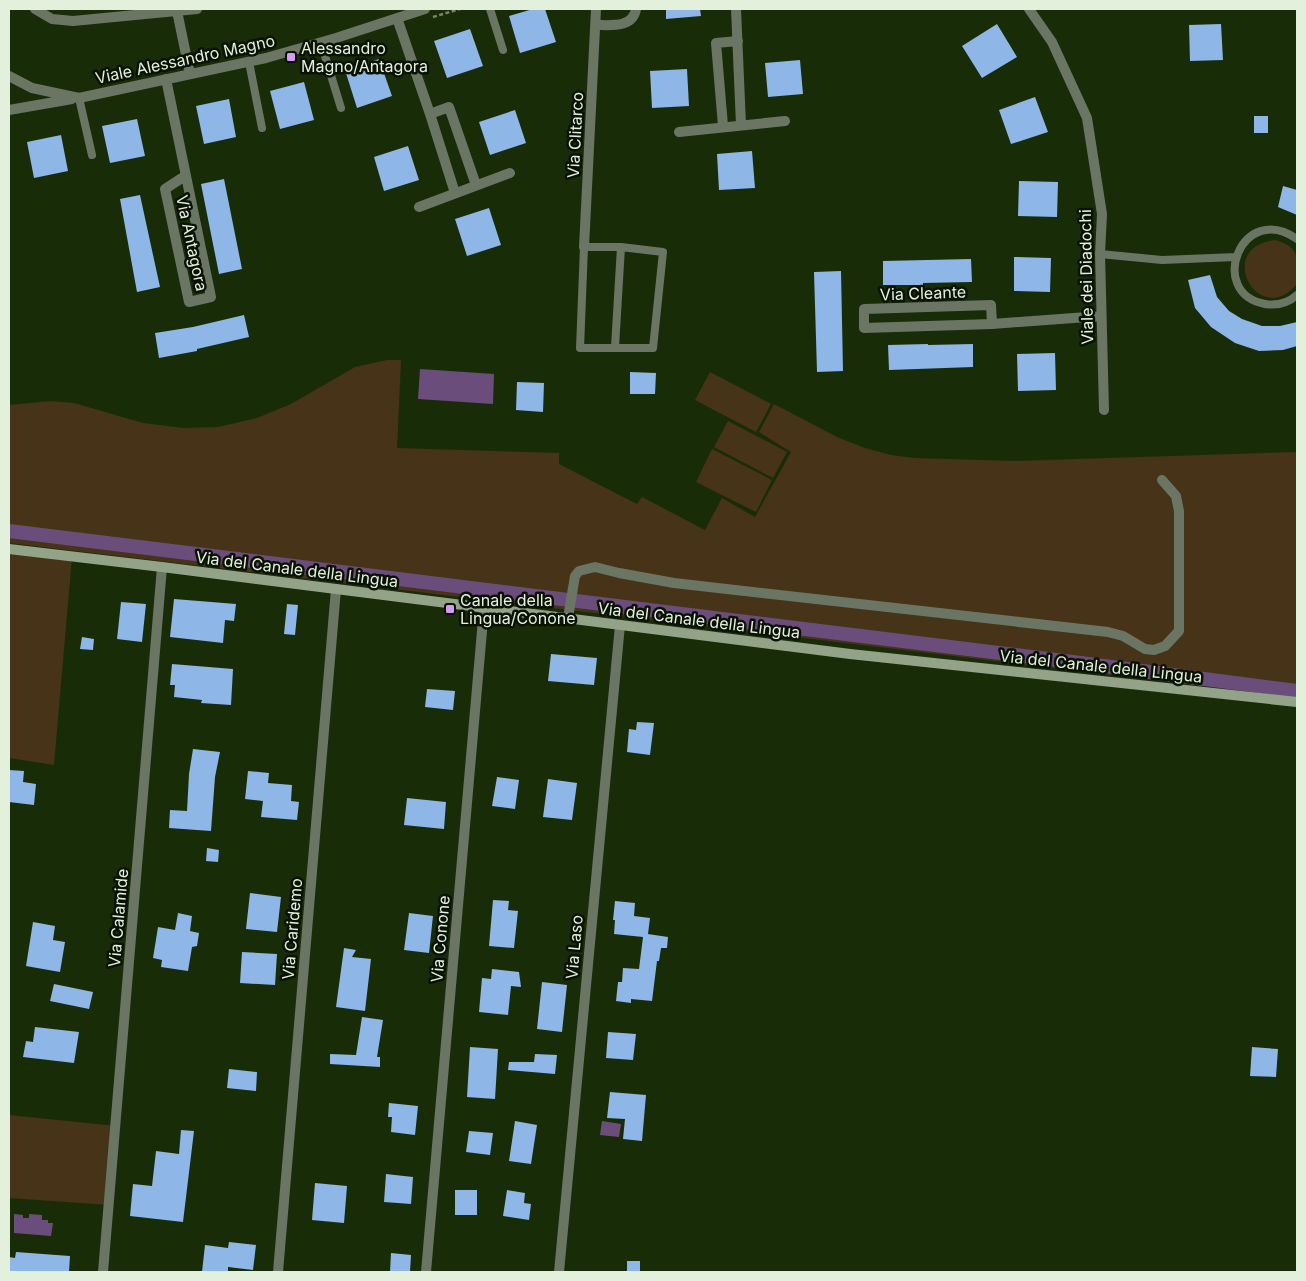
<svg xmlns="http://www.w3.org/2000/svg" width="1306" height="1281" viewBox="0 0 1306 1281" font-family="Inter,sans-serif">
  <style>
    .green { fill: #463318 }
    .water { fill: #6b4d7b }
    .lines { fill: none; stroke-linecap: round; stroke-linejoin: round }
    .canal { stroke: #6b4d7b; stroke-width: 14 }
    .building { fill: #8eb6e6 }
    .path { stroke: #77876a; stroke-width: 2.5; stroke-dasharray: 4 2.5; stroke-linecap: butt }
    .lane { stroke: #6b7564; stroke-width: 8 }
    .street { stroke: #6b7564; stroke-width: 10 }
    .secondary { stroke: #92a388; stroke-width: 10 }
    .poi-dot { fill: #d89af8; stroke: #091204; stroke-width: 2 }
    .labels { text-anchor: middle; stroke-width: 5; stroke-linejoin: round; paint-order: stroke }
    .poi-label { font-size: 16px; fill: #e3f0db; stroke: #091204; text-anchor: start }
    .street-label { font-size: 16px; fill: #e3f0db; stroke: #091204 }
  </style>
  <rect width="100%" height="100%" fill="#192c08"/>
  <!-- green -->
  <path class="green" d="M1275,240C1302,247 1297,260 1297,284C1259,330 1213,247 1275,240Z
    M387,360H401L397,448L559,453V464L637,504L642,497L705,530L722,498L755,517L791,452L759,432L774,404L837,437L865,448L891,455L914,458L1016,461L1297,452V697L9,543V405L51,401L74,403L143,423L184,428L218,427L257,418L291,404L355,367Z
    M710,372L771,404L756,432L695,400Z
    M728,421L787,452L773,478L714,447Z
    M712,449L772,480L756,512L696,482Z
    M9,549L72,557L54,765L9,758Z
    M9,1115L116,1126L109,1205L9,1198Z"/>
  <!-- water -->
  <path class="water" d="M420,369L494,374L493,404L418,399Z
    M602,1121L621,1124L619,1137L600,1135Z
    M14,1214L23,1215V1218H29V1214L42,1215V1220H48V1223H53L51,1236L14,1233Z"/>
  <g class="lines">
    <!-- canal -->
    <path class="canal" d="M9,531L1081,663L1297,691"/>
  </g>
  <!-- building -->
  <path class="building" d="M533,9H545L556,42L520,53L509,16Z
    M666,9H700L701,16L666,19Z
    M997,24L1017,57L982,78L962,46Z
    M1221,24L1223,60L1190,61L1189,25Z
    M470,29L483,66L447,78L434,41Z
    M379,59L392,96L357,108L345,70Z
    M800,60L803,94L768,97L765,63Z
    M687,69L689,106L652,108L650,71Z
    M304,82L314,120L280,129L270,91Z
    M1035,97L1048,132L1011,144L999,110Z
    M229,99L236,137L204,144L196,106Z
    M515,110L526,143L490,155L479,122Z
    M1254,116H1268V133H1254Z
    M137,119L145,156L110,163L102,126Z
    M61,135L68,171L34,178L27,142Z
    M408,146L419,180L384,191L374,157Z
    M752,151L755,188L719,190L717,154Z
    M224,179L242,269L219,274L201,184Z
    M1019,181L1058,182L1057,217L1018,216Z
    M1283,186L1297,190V215L1278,207Z
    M140,195L160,287L137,292L120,199Z
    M489,208L501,245L467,256L455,219Z
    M1014,257L1051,258L1050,292L1014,291Z
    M971,259L972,282L923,283V285H883V261Z
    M841,271L843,371L817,372L814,272Z
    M1210,275L1217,297L1229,311L1242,319L1262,326H1280L1297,322V346L1283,350L1259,351L1235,343L1211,327L1195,308L1188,280Z
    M244,315L249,337L197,349V351L159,358L155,333L193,327Z
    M928,344V345L973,344V367L889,370L888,345Z
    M1055,353L1056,390L1018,391L1017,354Z
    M630,372L656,373L655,394H630Z
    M517,382L544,383L543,412L516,410Z
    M174,599L236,604L234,621L225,620L223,643L170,637Z
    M121,602L146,604L142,642L117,639Z
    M287,604L298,605L295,635L284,634Z
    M82,637L94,639L93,650L80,649Z
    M551,654L597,658L594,685L548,681Z
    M172,664L233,669L231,705L201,703L202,700L174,697L175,685H170Z
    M427,689L455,691L453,710L425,707Z
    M637,722L654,723L650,755L627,752L629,729L636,730Z
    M193,749L220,752L215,777L211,831L169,828L170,810L187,811L189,774Z
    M9,770L24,771L23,782L36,784L34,805L9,802Z
    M248,771L269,773L268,783L292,785L291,801L299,802L297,820L261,817L263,801L245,799Z
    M497,777L519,780L515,809L492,806Z
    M548,779L577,783L572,820L543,817Z
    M407,798L446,802L444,829L404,825Z
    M207,848L219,850L218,862L206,861Z
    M250,893L281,897L277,932L246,929Z
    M493,900L509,901L508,910L518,911L514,948L489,946Z
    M615,901L635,903L634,916L650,918L648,934L668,937L667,948H661L659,961H657L652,1001L631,999V1003L616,1001L618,982H622L623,968L639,969L643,937L614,934L615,920H613Z
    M178,913L192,916L190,931L199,933L197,946L192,947L188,971L161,967L162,960L153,958L158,927L175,930Z
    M409,913L433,916L429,953L404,950Z
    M33,922L55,926L53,940L65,942L60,972L26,966Z
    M344,948L356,950L352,957L371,959L365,1011L336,1007Z
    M242,952L277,954L275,985L240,983Z
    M492,969L519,972L521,987L511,986L508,1015L479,1012L482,978L491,979Z
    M542,982L567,985L562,1032L537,1029Z
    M54,984L93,992L89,1009L50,1001Z
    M362,1017L383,1020L377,1057H380V1067L330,1064V1054L356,1055Z
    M35,1027L79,1032L74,1063L23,1057L26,1041L33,1042Z
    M608,1032L636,1034L633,1060L606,1058Z
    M470,1047L498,1049L495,1099L467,1097Z
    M1252,1047L1278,1049L1276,1077L1250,1076Z
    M535,1054L557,1055L555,1074L508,1070L509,1062H534Z
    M229,1069L257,1072L256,1091L227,1088Z
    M610,1092L646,1095L642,1141L623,1139L625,1119L607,1118Z
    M389,1103L418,1106L415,1135L391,1132L392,1117H388Z
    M515,1121L537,1125L531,1164L509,1161Z
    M181,1130L194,1131L183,1222L130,1216L133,1184L152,1186L156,1151L179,1154Z
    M469,1131L493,1133L490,1155L466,1152Z
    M386,1174L413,1177L411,1204L384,1202Z
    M315,1183L347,1186L344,1223L312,1220Z
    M455,1190H477V1215H455Z
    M507,1190L525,1193L524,1203L531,1204L529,1220L503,1216Z
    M229,1242L256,1245L253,1270L228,1267V1272H202L205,1245L228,1248Z
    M16,1252L70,1256L69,1272H9V1257L15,1258Z
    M391,1253L411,1255L410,1272H390Z
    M627,1261H640V1272H627Z"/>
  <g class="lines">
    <!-- path -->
    <path class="path" d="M433,17L460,9"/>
    <!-- lane -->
    <path class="lane" d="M490,9L503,50
      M321,43L341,108
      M249,62L262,128
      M79,98L92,155
      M1297,239C1242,200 1206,293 1265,304C1277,306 1288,303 1297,295
      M584,247H621L663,252L653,348H580Z
      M1100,254L1162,260L1236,257
      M615,347L621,247"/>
    <!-- street -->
    <path class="street" d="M35,9L52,19L73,21L197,9
      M736,9L741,125
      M1029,9L1052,42L1087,118L1102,214L1100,254L1104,410
      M177,11L190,74
      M397,18L430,114L455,193
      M596,25C611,25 633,28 636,9
      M9,76L32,88L79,98L266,58L336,38L425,9
      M166,79L211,297L189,302L165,189L185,176
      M9,110L72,99
      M430,114L449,107L476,185
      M723,126L716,43L738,41
      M679,132L785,121
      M419,207L510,173
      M584,247L596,9
      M992,324L991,305L864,309V328L992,324L1101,316
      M568,618L575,576L579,571L595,567L619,573L674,583L1108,632L1123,636L1145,649L1154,650L1165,646L1179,631V511L1176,496L1162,480
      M103,1272L162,567
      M278,1272L336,589
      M426,1272L484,608
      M559,1272L620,625"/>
    <!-- secondary -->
    <path class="secondary" d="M9,549L162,567L850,654L1297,702"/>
  </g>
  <!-- markers -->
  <g class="poi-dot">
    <rect x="286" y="52" width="10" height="10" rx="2.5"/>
    <rect x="445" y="604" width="10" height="10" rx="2.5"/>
  </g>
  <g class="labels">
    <!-- poi labels -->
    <g class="poi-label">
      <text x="301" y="54">Alessandro<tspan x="301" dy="18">Magno/Antagora</tspan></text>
      <text x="460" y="606">Canale della<tspan x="460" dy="18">Lingua/Conone</tspan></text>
    </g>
    <!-- street labels -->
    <g class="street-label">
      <text transform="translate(185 59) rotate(-12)" y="6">Viale Alessandro Magno</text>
      <text transform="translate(575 135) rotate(-87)" y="6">Via Clitarco</text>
      <text transform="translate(192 243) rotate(78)" y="6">Via Antagora</text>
      <text transform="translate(1086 277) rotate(-91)" y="6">Viale dei Diadochi</text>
      <text transform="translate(923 293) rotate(-2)" y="6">Via Cleante</text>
      <text transform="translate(297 569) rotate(7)" y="6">Via del Canale della Lingua</text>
      <text transform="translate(699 620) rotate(7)" y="6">Via del Canale della Lingua</text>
      <text transform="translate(1101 666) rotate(6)" y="6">Via del Canale della Lingua</text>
      <text transform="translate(118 918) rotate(-85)" y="6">Via Calamide</text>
      <text transform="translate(292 929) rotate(-85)" y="6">Via Caridemo</text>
      <text transform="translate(440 939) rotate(-85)" y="6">Via Conone</text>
      <text transform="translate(574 947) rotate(-85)" y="6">Via Laso</text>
    </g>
  </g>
  <!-- border -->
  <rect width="1306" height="1281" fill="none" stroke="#e3f0db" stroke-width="20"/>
</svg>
